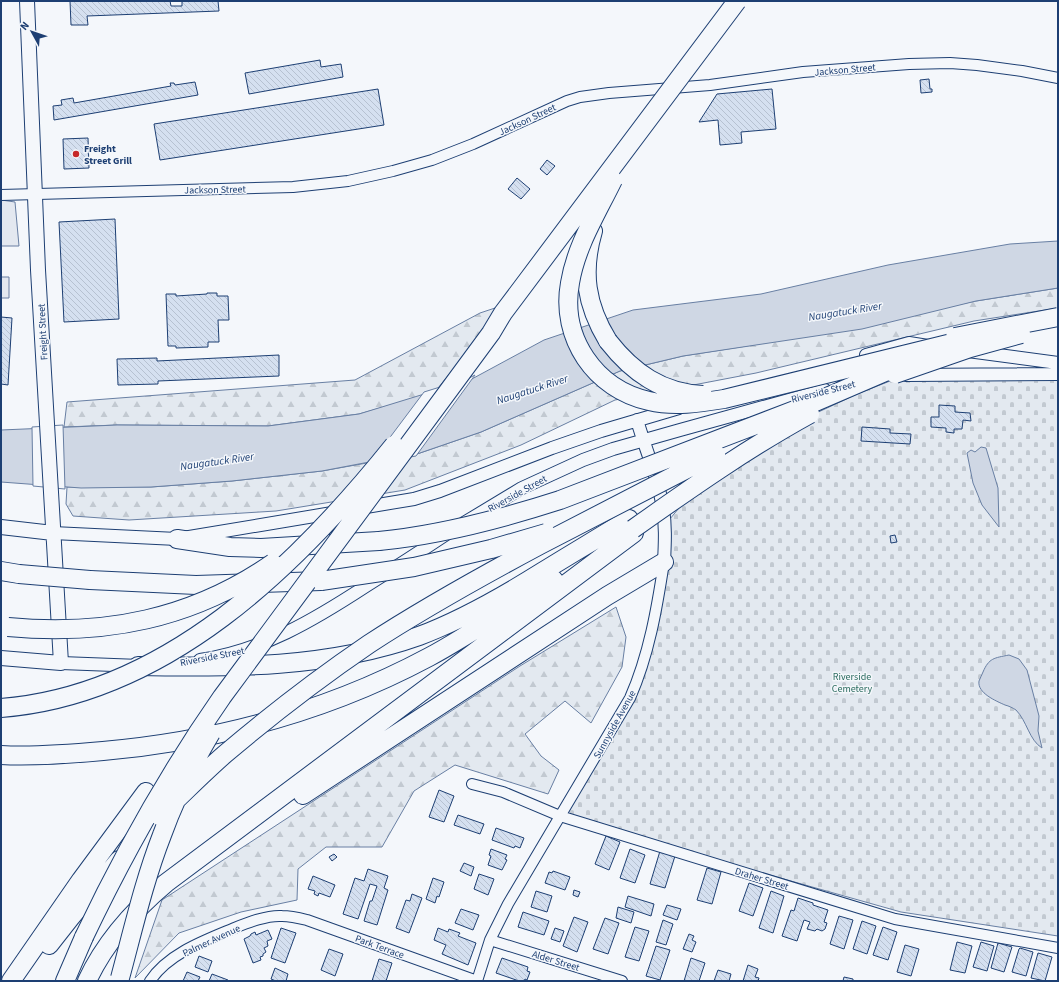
<svg xmlns="http://www.w3.org/2000/svg" width="1059" height="982" viewBox="0 0 1059 982" font-family="'Source Sans 3',sans-serif">
  <style>
    .forest { fill: url(#forest-firs); stroke: #687fa3 }
    .cemetery { fill: url(#cemetery-stones); stroke: #687fa3 }
    .parking { fill: #e3e8f0; stroke: #687fa3 }
    .water { fill: #cfd7e4; stroke: #687fa3 }
    .pier { fill: #f4f7fb; stroke: #687fa3 }
    .building { fill: url(#building-back-hatch); stroke: #1d3f73 }
    .lines { fill: none; stroke-linecap: round; stroke-linejoin: round }
    .minor-casing { stroke: #1d3f73; stroke-width: 12 }
    .tertiary-casing { stroke: #1d3f73; stroke-width: 14 }
    .secondary-casing { stroke: #1d3f73; stroke-width: 16 }
    .motorway-casing { stroke: #1d3f73; stroke-width: 20 }
    .minor { stroke: #f4f7fb; stroke-width: 10 }
    .tertiary { stroke: #f4f7fb; stroke-width: 12 }
    .secondary { stroke: #f4f7fb; stroke-width: 14 }
    .motorway { stroke: #f4f7fb; stroke-width: 18 }
    .motorway-bridge-casing { stroke: #1d3f73; stroke-width: 20; stroke-linecap: butt }
    .motorway-bridge { stroke: #f4f7fb; stroke-width: 18 }
    .poi-dot { fill: #c62828; stroke: #f4f7fb; stroke-width: 1.5 }
    .labels { text-anchor: middle; stroke-width: 3; stroke-linejoin: round; paint-order: stroke }
    .street-label { font-size: 10px; fill: #1d3f73; stroke: #f4f7fb }
    .poi-label { font-size: 10px; font-weight: bold; fill: #1d3f73; stroke: #f4f7fb; text-anchor: start }
    .park-label { font-size: 10px; fill: #2c6c60; stroke: #f4f7fb }
    .water-label { font-size: 11px; font-style: italic; fill: #1d3f73; stroke: #f4f7fb }
  </style>
  <defs>
    <pattern id="forest-firs" width="22" height="20" patternUnits="userSpaceOnUse"><rect width="22" height="20" fill="#e3e9f0"/><path d="M5 1l3.5 6h-7zM16 11l3.5 6h-7z" fill="#c2c9d1"/></pattern>
    <pattern id="cemetery-stones" width="16" height="16" patternUnits="userSpaceOnUse"><rect width="16" height="16" fill="#e3e9f0"/><path d="M2 7V4a2 2 0 0 1 4 0v3zM10 15v-3a2 2 0 0 1 4 0v3z" fill="#c2c9d1"/></pattern>
    <pattern id="building-back-hatch" width="6" height="6" patternUnits="userSpaceOnUse"><rect width="6" height="6" fill="#d5e0f0"/><path d="M-1 5l2 2M0 0l6 6M5-1l2 2" fill="none" stroke="#b6c1d1"/></pattern>
  </defs>
  <rect width="100%" height="100%" fill="#f4f7fb"/>
  <!-- forest -->
  <path class="forest" d="M1058,288V308L974,321L756,373L615,400L521,445L405,490L276,511L129,520L73,516L66,504L67,487H151L232,481L322,471L417,454L481,432L620,371L683,356L753,345L976,301Z
    M516,301L489,325L434,393L359,414L268,426L117,425L64,427L67,402L355,380L480,313Z
    M616,607L626,637L622,667L591,723L565,701L525,734L541,756L559,770L548,794L455,765L414,791L382,847H326L298,869L297,900L241,912L179,933L135,978L162,900L520,666Z"/>
  <!-- cemetery -->
  <path class="cemetery" d="M918,370L1058,374V936L901,912L560,816L615,725L651,633L665,525L688,497L782,429L857,394Z"/>
  <!-- parking -->
  <path class="parking" d="M1,200L15,202L19,246H1Z
    M1,277H9V298H1Z"/>
  <!-- water -->
  <path class="water" d="M1058,241V288L976,301L862,329L683,356L620,371L481,432L417,454L364,463L322,471L232,481L151,487L81,488L1,482V430L117,425L268,426L359,414L470,380L544,340L633,310L761,294L888,265L1010,244Z
    M981,447L986,448L998,488L999,527L982,505L973,483L967,453L971,450L975,452Z
    M1009,655L1019,659L1027,670L1039,716L1038,731L1042,748C1029,740 1027,721 1016,710C1013,708 1009,706 1005,705C996,701 977,693 979,681C980,678 982,675 983,672C989,658 994,658 1009,655Z"/>
  <!-- pier -->
  <path class="pier" d="M475,375L416,456L368,464L388,440L424,392L469,378Z
    M63,425L65,489L33,486L32,427Z"/>
  <!-- building -->
  <path class="building" d="M70,1H170L171,6H182V1H218L219,11L87,16L88,25H71Z
    M320,60L321,67L341,64L343,77L249,94L245,73Z
    M929,79L930,89H932V92L921,93L920,80Z
    M195,82L198,95L54,120L53,106L62,105L61,100L73,98L74,103L171,86L170,83H174L175,85Z
    M378,89L384,125L160,160L154,124Z
    M772,89L776,129L741,132L742,143L720,145L718,120L699,122L717,94Z
    M88,138L89,168L64,169L63,139Z
    M547,160L555,166L547,175L540,169Z
    M517,178L530,189L521,199L508,189Z
    M115,219L119,319L64,322L59,222Z
    M207,293H217V296H228L229,320H218L219,342H208V347L176,348V346H168L166,294H176V296L207,294Z
    M1,317L12,318L8,385L1,384Z
    M279,355V376L158,381V384L118,385L117,359L157,358V361Z
    M939,405L955,406V412L970,413L971,421L963,420L962,429H954V433L946,432V428L931,427V417H939Z
    M862,427L890,429V433L911,434L910,444L861,441Z
    M895,535L897,542L891,543L890,536Z
    M439,790L454,796L444,822L429,817Z
    M458,815L484,824L480,834L454,825Z
    M496,828L524,838L520,848L515,846L514,848L492,840Z
    M606,836L620,842L609,870L595,864Z
    M491,849L507,855L505,859L507,860L502,870L488,865L491,856L489,855Z
    M630,849L645,855L635,883L620,878Z
    M660,851L675,856L665,888L650,884Z
    M334,854L337,857L332,861L329,857Z
    M464,863L474,867L471,876L460,871Z
    M707,868L721,872L712,904L697,900Z
    M368,869L388,876L384,888L388,890L377,925L364,921L370,901H372L377,886L370,884L358,919L343,914L355,878L364,881Z
    M553,871L570,877L565,890L545,883L549,872L552,873Z
    M479,874L494,879L488,895L474,889Z
    M313,876L335,885L330,897L319,893L318,896L314,894L315,891L308,889Z
    M433,878L444,882L439,897L437,896L435,903L426,899Z
    M749,883L763,888L753,916L739,911Z
    M574,890L580,892L578,897L573,895Z
    M536,891L552,896L547,912L531,907Z
    M771,891L784,896L773,933L759,928Z
    M412,894L422,898L409,933L396,928L406,900L410,901Z
    M628,896L654,904L651,916L625,907Z
    M798,898L813,903V905L828,910L824,922L827,923L825,929L822,931L817,929L815,931L807,929L810,922L804,920L797,941L782,936L791,910L794,911Z
    M667,905L681,909L677,920L663,915Z
    M618,907L634,912L631,923L616,918Z
    M461,909L479,915L473,930L455,923Z
    M523,912L549,921L544,935L518,927Z
    M839,916L853,920L844,949L830,944Z
    M574,917L588,922L577,952L563,946Z
    M605,918L619,923L608,954L593,949Z
    M663,920L673,924L666,945L656,942Z
    M862,921L876,926L867,954L853,949Z
    M635,927L649,931L639,961L625,957Z
    M883,927L897,932L888,960L873,955Z
    M281,928L296,933L285,963L271,958Z
    M438,928L448,932L449,929L460,933L458,936L476,943L468,965L442,954L446,945L434,940Z
    M555,928L564,931L560,942L551,939Z
    M268,930L272,939L267,941L268,946L264,948L266,952L263,954V956L260,957L261,960L253,963L244,939L250,936L251,934L255,932L256,935Z
    M689,934L694,936L692,940L696,942L692,952L683,949Z
    M957,942L972,946L965,973L950,970Z
    M981,942L994,946L987,971L973,967Z
    M998,943L1012,947L1004,972L991,968Z
    M905,945L919,949L911,976L897,972Z
    M656,946L670,950L660,980L646,976Z
    M1020,948L1033,952L1026,976L1012,972L1019,949Z
    M329,949L343,954L335,976L321,970Z
    M1038,953L1052,957L1045,981L1031,978Z
    M199,956L212,961L208,972L195,967Z
    M502,958L528,967L527,971L530,972L527,980L525,979L524,981H519L496,973Z
    M691,958L705,963L699,981H684Z
    M379,959L392,963L386,981H372Z
    M748,965L758,969L755,977L759,978L758,981H743Z
    M275,968L288,974L286,981H276L271,979Z
    M718,970L731,974L729,981H714Z
    M187,972L200,977L198,981H183Z
    M212,974L228,980V981H209Z
    M844,977L853,979V981H843Z"/>
  <g class="lines">
    <defs>
      <path id="minor" d="M1,195L293,187L348,181L393,171L432,160L473,144L567,101L580,97L609,93L710,85L803,72L909,64L950,63L977,65L1022,71L1058,78
        M472,784L503,792L560,816L895,919L1058,948
        M490,940L622,981
        M150,981C168,954 203,941 232,929C247,923 266,915 282,916C291,916 299,918 307,920L477,981
        M477,981L490,940L508,904L630,698C649,655 657,608 664,562"/>
      <path id="tertiary" d="M968,351L1058,363
        M866,355L909,343L928,346
        M906,375L1058,374
        M637,420C645,448 657,475 662,503C666,523 665,543 664,562
        M360,508L414,499L440,491L552,448L601,431L679,408
        M464,523L522,488L583,460L613,449L680,430L825,390
        M53,533L177,539L338,512
        M200,660C262,651 314,620 366,586C393,569 421,551 448,533
        M61,663L140,666"/>
      <path id="secondary" d="M1,527L53,533
        M1,658L61,663L38,270L27,1"/>
      <path id="motorway" d="M593,231C581,272 586,305 608,341
        M716,454L768,427
        M177,539L230,547L261,548L379,541
        M1,571L19,574
        M90,580L196,585L321,581
        M138,666C231,668 329,668 419,636C462,620 502,597 542,572C571,554 600,537 629,519
        M1,755C35,757 70,754 103,751C216,741 328,711 429,657C472,634 512,605 554,580
        M303,795L607,596L664,562
        M49,945L71,917L119,860
        M11,981L81,880L146,792
        M65,981L84,937
        M87,981C105,942 134,910 166,883L634,533"/>
    </defs>
    <!-- minor casing -->
    <use href="#minor" class="minor-casing"/>
    <!-- tertiary casing -->
    <use href="#tertiary" class="tertiary-casing"/>
    <!-- secondary casing -->
    <use href="#secondary" class="secondary-casing"/>
    <!-- motorway casing -->
    <use href="#motorway" class="motorway-casing"/>
    <!-- minor -->
    <use href="#minor" class="minor"/>
    <!-- tertiary -->
    <use href="#tertiary" class="tertiary"/>
    <!-- secondary -->
    <use href="#secondary" class="secondary"/>
    <!-- motorway -->
    <use href="#motorway" class="motorway"/>
    <defs>
      <path id="motorway-bridge" d="M613,180C597,213 576,246 570,283C560,338 595,389 649,401C674,407 699,403 724,399L968,339
        M955,337L1058,317
        M608,341C633,373 662,393 703,395
        M895,374L970,348L1021,334
        M633,529C691,488 748,448 810,414
        M379,541C441,535 501,519 560,500L813,403L906,363
        M19,574L90,580
        M321,581L414,567L491,549L546,533
        M8,627C105,636 192,619 273,563
        M1,708C166,695 296,567 394,445
        M159,816C181,796 202,774 225,754C271,715 319,678 369,644C424,608 482,576 540,545C599,514 658,484 716,454
        M84,937C124,853 169,773 222,697L449,390L491,333L503,313L737,1
        M120,978C133,930 144,881 162,835C175,799 192,765 211,733"/>
    </defs>
    <!-- motorway-bridge casing -->
    <use href="#motorway-bridge" class="motorway-bridge-casing"/>
    <!-- motorway-bridge -->
    <use href="#motorway-bridge" class="motorway-bridge"/>
  </g>
  <!-- markers -->
  <circle class="poi-dot" cx="76" cy="154" r="4"/>
  <g class="labels">
    <!-- street labels -->
    <g class="street-label">
      <text transform="translate(845 69) rotate(-5)" y="4">Jackson Street</text>
      <text transform="translate(527 119) rotate(-25)" y="4">Jackson Street</text>
      <text transform="translate(215 189) rotate(-1)" y="4">Jackson Street</text>
      <text transform="translate(42 332) rotate(-93)" y="4">Freight Street</text>
      <text transform="translate(823 391) rotate(-14)" y="4">Riverside Street</text>
      <text transform="translate(517 493) rotate(-29)" y="4">Riverside Street</text>
      <text transform="translate(212 656) rotate(-11)" y="4">Riverside Street</text>
      <text transform="translate(614 724) rotate(-61)" y="4">Sunnyside Avenue</text>
      <text transform="translate(762 878) rotate(17)" y="4">Draher Street</text>
      <text transform="translate(211 940) rotate(-25)" y="4">Palmer Avenue</text>
      <text transform="translate(380 946) rotate(20)" y="4">Park Terrace</text>
      <text transform="translate(556 960) rotate(17)" y="4">Alder Street</text>
    </g>
    <!-- poi labels -->
    <g class="poi-label">
      <text x="84" y="152">Freight<tspan x="84" dy="12">Street Grill</tspan></text>
    </g>
    <!-- park labels -->
    <g class="park-label">
      <text x="852" y="680">Riverside<tspan x="852" dy="12">Cemetery</tspan></text>
    </g>
    <!-- water labels -->
    <g class="water-label">
      <text transform="translate(845 311) rotate(-9)" y="4">Naugatuck River</text>
      <text transform="translate(532 389) rotate(-18)" y="4">Naugatuck River</text>
      <text transform="translate(217 461) rotate(-8)" y="4">Naugatuck River</text>
    </g>
  </g>
  <!-- border -->
  <rect width="1059" height="982" fill="none" stroke="#1d3f73" stroke-width="4"/>
  <!-- north arrow -->
  <g transform="translate(32 32) rotate(310)" stroke="#f4f7fb" stroke-width="3" paint-order="stroke">
  <path d="M0-3L7 15L0 10L-7 15Z" fill="#1d3f73"/>
  <text y="-6" font-size="11" font-weight="bold" text-anchor="middle" fill="#1d3f73">N</text>
  </g>
</svg>
